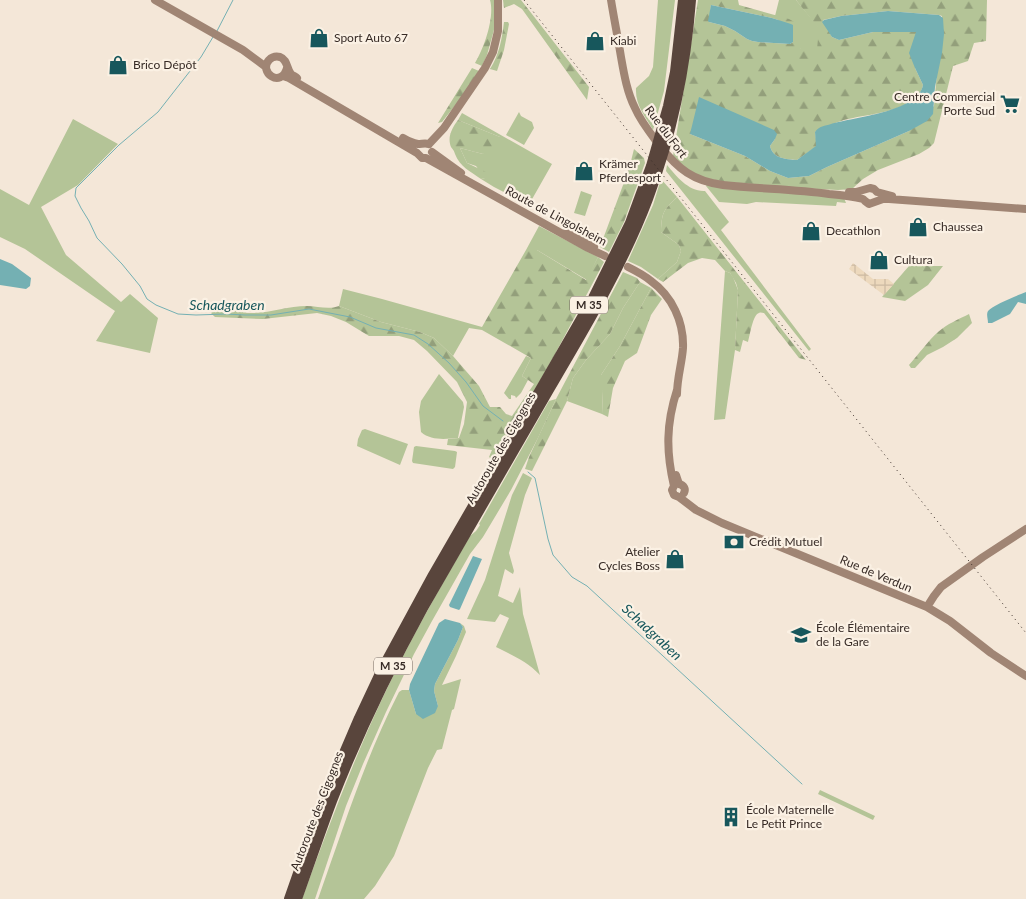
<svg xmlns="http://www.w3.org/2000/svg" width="1026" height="899" viewBox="0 0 1026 899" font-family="Lato,sans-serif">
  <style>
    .green { fill: #b4c497 }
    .forest { fill: url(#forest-firs); fill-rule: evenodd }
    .plaza { fill: url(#plaza-grid) }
    .water { fill: #74b0b3 }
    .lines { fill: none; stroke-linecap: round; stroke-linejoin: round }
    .stream { stroke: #74b0b3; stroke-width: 1 }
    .secondary { stroke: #a08574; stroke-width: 8 }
    .highway { stroke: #59453c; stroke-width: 10 }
    .rail { stroke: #372b26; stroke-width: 1; stroke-dasharray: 1 4; stroke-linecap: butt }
    .labels { text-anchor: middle; stroke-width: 4.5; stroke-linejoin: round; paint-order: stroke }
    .shield { fill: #fbf1e4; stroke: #72665f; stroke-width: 1 }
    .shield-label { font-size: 11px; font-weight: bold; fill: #372b26 }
    .poi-label { font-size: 12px; fill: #372b26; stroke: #fbf1e4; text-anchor: start }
    .street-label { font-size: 12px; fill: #372b26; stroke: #fbf1e4 }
    .water-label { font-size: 14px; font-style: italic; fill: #17575c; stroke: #fbf1e4 }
  </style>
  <defs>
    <pattern id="forest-firs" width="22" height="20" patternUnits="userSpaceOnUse" patternTransform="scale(1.25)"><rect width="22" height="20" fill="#b4c497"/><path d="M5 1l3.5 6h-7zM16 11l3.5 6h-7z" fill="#939f7b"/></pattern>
    <pattern id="plaza-grid" width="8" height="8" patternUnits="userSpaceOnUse" patternTransform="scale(1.25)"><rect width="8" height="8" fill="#edd9bd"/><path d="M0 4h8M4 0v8" fill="none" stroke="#ccbaa2"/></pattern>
  </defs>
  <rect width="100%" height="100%" fill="#f4e7d8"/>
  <!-- green -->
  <path class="green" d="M658,0H675L664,91L653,130C645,116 635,105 636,88L649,76L653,67Z
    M779,0H796L820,29L818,49H801L775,16Z
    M519,112L521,116L532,122L534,128L524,145L506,135Z
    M462,113L552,164L531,201L527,204L494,187L481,179L485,178L476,166L467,163L460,148L483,154L500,137L458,120Z
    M73,119L118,144L78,185L41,207L66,255L121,302L130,294L158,318L150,353L96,341L115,311L25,249L0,237V189L29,205Z
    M667,165C676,176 689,192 705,191L729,222L721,230L811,349L809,351L666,171Z
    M661,179L677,197C663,211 662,212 661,232L679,245L681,251L677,262L658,279L641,267L628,261L653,205Z
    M707,184L844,198L846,203L837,202L836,206L756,202L747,204L719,202L706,186Z
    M581,191L592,195L585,216L574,213Z
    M539,226L598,257L587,280L537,250H526Z
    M725,271L730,273L733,277L738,290L735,350L725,419L714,420Z
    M640,282L651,288L620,346L601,375L603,391L602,414L567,401L573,378L586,360L610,334L623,308Z
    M343,289L382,299L482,327V330L469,328L453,356L434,338L420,332L381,322L339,306Z
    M526,356L531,358L522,376L528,380L521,393L516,398L515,396L511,395V399H509L504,393Z
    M439,374L463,402L464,407L458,438C446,439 431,441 421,432L419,412L421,401Z
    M556,399L538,438L511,490L483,537L470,554L432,621L414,654L386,712L363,764L346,806L315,899H302C327,831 352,763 383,697C409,642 439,589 470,536L476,531L480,525L479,524L549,401Z
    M365,429L408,444L400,465L357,446L358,439L362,430Z
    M416,446L455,451L457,452L455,467L453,469L413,463L412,461L414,447Z
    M523,473L532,478L525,495L509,553L514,571L513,574L505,569L498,596L513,603L520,587L523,614L540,675C527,661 512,655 496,647L509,618L500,614L495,622L467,619L485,580L512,495Z
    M460,623L464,626L466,632L456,656L442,685L461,679L454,709L452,710L442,749L437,750L428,768L394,856L375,886L364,899H318C343,829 365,758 399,692L402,690H409L416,714L438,706L434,691L435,684L458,640L463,627Z
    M820,790L875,816L873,820L818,794Z"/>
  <!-- forest -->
  <path class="forest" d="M490,0H494V30L487,55L482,66L475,63C484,48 495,17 490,0Z
    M503,0H521L589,87L587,100L522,9L514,4L504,8Z
    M698,0H738L739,5L789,19L796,23L801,49H817L819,29L796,0H987L986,41L974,43L968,61L953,66L934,143L929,148L919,154L878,170L863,179L852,189L838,190L799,188L726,182L700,177L682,166L673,156ZM711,5L772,18L791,24L793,25V42L790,44L758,42L752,41L747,39L735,31L725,26L709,22ZM888,11L939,15L942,16L934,106L909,131L827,167L809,176L788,178L770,171L745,156L690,134L775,139L770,146C773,159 786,159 797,160L817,146L815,132C824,128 834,123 844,120C866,114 918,112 923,85L915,68L916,32H873L839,40L832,37L823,20L841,16Z
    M504,22H508L509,24L504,50L497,71L490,69C499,55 502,39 504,22Z
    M472,68L479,71L461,98L442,122L438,123Z
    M458,120L500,137L501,141L495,151L483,154L460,148L467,163L486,172L487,176L485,178L481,179C470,171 460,167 455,154C454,150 453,150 451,147C447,137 452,128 458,120Z
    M634,149L644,158L645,163L624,222L609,252L600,247L629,169Z
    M677,197L806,360L799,358L764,313C762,313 761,312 759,313C753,314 750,335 748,342L743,340L740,352L735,350L738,290L736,283L730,273L725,271L715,260L702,258L688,263L663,282L658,279L677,262L681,251L679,245L661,232C662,212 663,211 677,197Z
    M526,250H537L586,280L598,257L604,262L554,356L494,461L489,457L492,450L447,445L448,439L459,438L464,424L467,402L457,382L427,351L414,340L399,336H369L346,322L331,316L317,313L263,319L215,317L211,313C222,303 235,312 248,313C268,314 287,306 307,306C318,306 328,310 339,306L381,322L420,332L434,338L453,356L479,386L490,407H500L506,414L512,416L534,384L522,376L531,358L482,330V327Z
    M909,266H943L928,285L905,301L882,297Z
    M623,272L637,278L640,282L623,308L610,334L586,360L573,378L567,401L532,471L525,469L529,457L556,399Z
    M651,288L662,299L651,315L637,353L625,361L613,388L608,417L602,414L603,391L597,384L601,375L620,346Z
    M969,314L972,323L957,338L943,347L927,355L915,368H911L909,365C919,354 927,342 938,332C947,324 959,319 969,314Z"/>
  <!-- plaza -->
  <path class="plaza" d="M853,263L873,279H888L894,284L884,295L849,269Z"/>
  <!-- water -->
  <path class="water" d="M711,5L772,18L791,24L793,25V42L790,44L758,42L752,41L747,39L735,31L725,26L709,22L708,21Z
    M888,11L939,15L943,18L944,34L942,53L935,87L933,114L927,121L909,131L827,167L809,176L788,178L770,171L745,156L690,134L699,97L774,130L777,134L775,139L770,146C773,159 786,159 797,160L816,146L815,132C819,126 825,126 831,124C854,117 918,112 923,85L915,68L909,53L916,32H873L839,40L832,37L822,22L824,20L841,16Z
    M0,259L12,264L31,278L30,286L26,289L0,285Z
    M1026,292V304L1018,302L1010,314L992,323H988C988,319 986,314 988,311C993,305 1018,295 1026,292Z
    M473,556L482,559L460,609L459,610L450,607L449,605Z
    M445,619L460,623L463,627L458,640L435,684L434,691L438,706L435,713L423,719L416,714L409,690L410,684L439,623Z"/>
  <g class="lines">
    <!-- stream -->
    <path class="stream" d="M217,31L233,0
      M213,37L201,57L158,112L119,145L76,188L75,196L81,208L89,221L97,238L122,264L140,286L147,299L156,305L178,314L196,315L226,314L245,315H271L309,309L350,317L376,328L414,335L428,344L449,363L466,382L483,406L503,421
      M528,472L535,478L548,539L553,555L572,577L587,586L802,784"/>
    <!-- secondary -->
    <path class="secondary" d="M155,0L243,50L266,67
      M611,0C614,19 618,38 621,57C624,74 627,92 635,108C641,122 651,134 660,146C678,169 693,181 723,185C758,189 794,189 829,194C841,195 852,196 863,199L865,201L869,204L883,199H889L1026,209
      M287,68C281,89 258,72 269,60C272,57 276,56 280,57C288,60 286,68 291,74C292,75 296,77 297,78
      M283,76L289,78L417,153L422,158H426L588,248L605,256
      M403,138C408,141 412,143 418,144C422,144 425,143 429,144
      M429,144L444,128L485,68L493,52L498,31V0
      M432,152L461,173
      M849,192H856L870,188L874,189L877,192L892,196
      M567,231L583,239L594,247
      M628,267C636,271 644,275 651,281C672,296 684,322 683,348C682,363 677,378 677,394
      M677,390C666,424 666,452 674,486L672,490L674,495L679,497L696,510L722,523L927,607L950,621L991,653L1026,676
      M676,475L679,484C684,485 686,489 684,493
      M927,607L934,596L941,587L983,557L1026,529"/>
    <!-- highway -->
    <path class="highway" d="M289,899L310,839L338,767L359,718L382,669L433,575L593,298L630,223L651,166L668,106L675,72L683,0
      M297,899C309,866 320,833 332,801C358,734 389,670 423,608C465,534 508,461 550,388C586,327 623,265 648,199C672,135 686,68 691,0"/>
    <!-- rail -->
    <path class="rail" d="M524,0L1026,633"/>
  </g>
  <!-- icons -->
  <defs>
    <symbol id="shop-bare" viewBox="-9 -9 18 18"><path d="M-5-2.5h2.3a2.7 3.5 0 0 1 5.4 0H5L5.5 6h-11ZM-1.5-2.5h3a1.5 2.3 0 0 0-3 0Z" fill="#17575c" stroke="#fbf1e4" stroke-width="2.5" paint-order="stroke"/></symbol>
    <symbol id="supermarket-bare" viewBox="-9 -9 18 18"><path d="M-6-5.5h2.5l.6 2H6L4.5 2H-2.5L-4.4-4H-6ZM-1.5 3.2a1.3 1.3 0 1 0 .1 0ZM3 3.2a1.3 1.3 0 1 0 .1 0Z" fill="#17575c" stroke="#fbf1e4" stroke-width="2.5" paint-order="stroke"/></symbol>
    <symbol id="bank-bare" viewBox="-9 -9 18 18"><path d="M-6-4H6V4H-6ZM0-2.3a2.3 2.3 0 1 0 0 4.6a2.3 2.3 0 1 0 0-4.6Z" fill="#17575c" stroke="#fbf1e4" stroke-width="2.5" paint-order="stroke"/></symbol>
    <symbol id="school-bare" viewBox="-9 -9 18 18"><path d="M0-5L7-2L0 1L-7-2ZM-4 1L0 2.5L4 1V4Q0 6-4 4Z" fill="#17575c" stroke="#fbf1e4" stroke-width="2.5" paint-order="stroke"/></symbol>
    <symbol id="building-bare" viewBox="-9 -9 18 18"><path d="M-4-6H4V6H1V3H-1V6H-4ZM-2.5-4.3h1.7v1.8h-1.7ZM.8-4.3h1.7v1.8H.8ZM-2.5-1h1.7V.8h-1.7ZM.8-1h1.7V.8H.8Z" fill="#17575c" stroke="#fbf1e4" stroke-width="2.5" paint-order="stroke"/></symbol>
  </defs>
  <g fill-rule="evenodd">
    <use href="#shop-bare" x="305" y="24" width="28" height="28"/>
    <use href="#shop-bare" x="581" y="27" width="28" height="28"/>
    <use href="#shop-bare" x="104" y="51" width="28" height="28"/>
    <use href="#supermarket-bare" x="996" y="90" width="28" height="28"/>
    <use href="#shop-bare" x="570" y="157" width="28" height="28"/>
    <use href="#shop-bare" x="904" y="213" width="28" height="28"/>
    <use href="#shop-bare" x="797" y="217" width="28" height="28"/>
    <use href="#shop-bare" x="865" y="246" width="28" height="28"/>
    <use href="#bank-bare" x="720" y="528" width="28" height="28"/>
    <use href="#shop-bare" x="661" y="545" width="28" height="28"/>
    <use href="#school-bare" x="787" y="621" width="28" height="28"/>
    <use href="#building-bare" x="717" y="803" width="28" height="28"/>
  </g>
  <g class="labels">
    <!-- shield labels -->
    <g class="shield">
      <rect x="570" y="296.5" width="38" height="17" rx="4"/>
      <rect x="374" y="657.5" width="38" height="17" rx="4"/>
    </g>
    <g class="shield-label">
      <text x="589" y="309">M 35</text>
      <text x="393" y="670">M 35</text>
    </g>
    <!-- poi labels -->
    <g class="poi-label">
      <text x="334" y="42">Sport Auto 67</text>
      <text x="610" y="45">Kiabi</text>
      <text x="133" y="69">Brico Dépôt</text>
      <text x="995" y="101" text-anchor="end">Centre Commercial<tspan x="995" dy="14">Porte Sud</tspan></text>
      <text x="599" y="168">Krämer<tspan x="599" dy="14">Pferdesport</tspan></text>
      <text x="933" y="231">Chaussea</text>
      <text x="826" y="235">Decathlon</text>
      <text x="894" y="264">Cultura</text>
      <text x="749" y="546">Crédit Mutuel</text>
      <text x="660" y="556" text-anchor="end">Atelier<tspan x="660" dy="14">Cycles Boss</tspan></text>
      <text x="816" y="632">École Élémentaire<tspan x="816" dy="14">de la Gare</tspan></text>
      <text x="746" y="814">École Maternelle<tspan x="746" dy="14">Le Petit Prince</tspan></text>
    </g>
    <!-- street labels -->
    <g class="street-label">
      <text transform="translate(666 132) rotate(53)" y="4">Rue du Fort</text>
      <text transform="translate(556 216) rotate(28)" y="4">Route de Lingolsheim</text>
      <text transform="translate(501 448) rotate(-60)" y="4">Autoroute des Cigognes</text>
      <text transform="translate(876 574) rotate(23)" y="4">Rue de Verdun</text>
      <text transform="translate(317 811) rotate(-69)" y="4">Autoroute des Cigognes</text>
    </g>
    <!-- water labels -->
    <g class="water-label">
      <text x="227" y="310">Schadgraben</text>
      <text transform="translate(652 632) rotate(43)" y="5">Schadgraben</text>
    </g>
  </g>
</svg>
